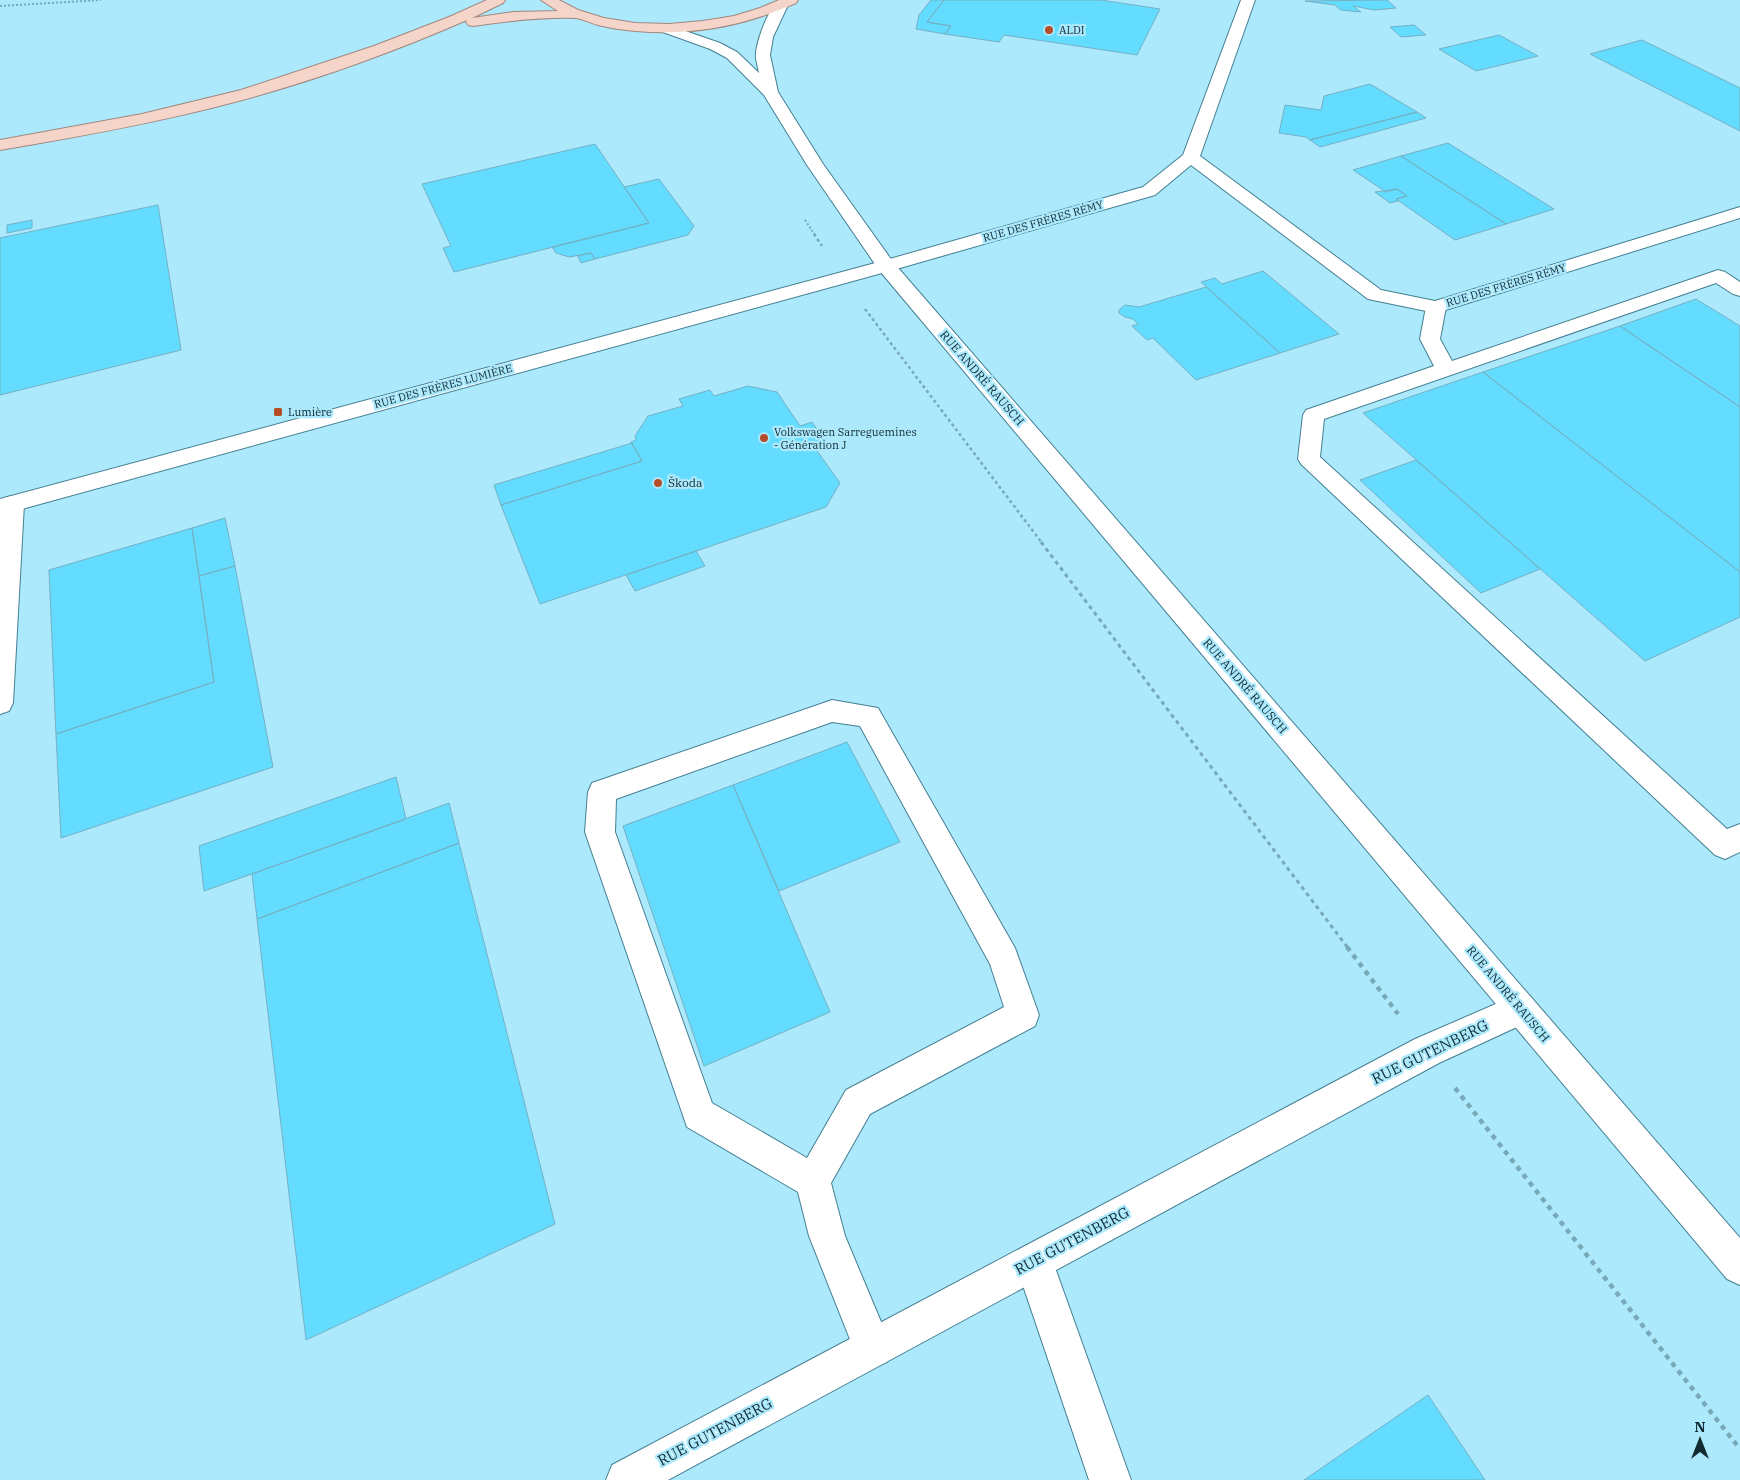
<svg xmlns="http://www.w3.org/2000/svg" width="1740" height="1480" viewBox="0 0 1740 1480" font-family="'IBM Plex Serif',serif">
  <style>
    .building { fill: #63dcff; stroke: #75b0c3 }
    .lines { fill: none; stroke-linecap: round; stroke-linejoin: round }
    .lane-casing { stroke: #447f91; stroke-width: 2 }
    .street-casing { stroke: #447f91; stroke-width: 2 }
    .secondary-casing { stroke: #447f91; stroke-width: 2 }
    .primary-casing { stroke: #a1877e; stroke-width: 2 }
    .path-far3 { stroke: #78a9b8; stroke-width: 2; stroke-dasharray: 2 2; stroke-linecap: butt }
    .path-far2 { stroke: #78a9b8; stroke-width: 2.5; stroke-dasharray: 3 3; stroke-linecap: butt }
    .path-far1 { stroke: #78a9b8; stroke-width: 3; stroke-dasharray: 4 4; stroke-linecap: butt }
    .path { stroke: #78a9b8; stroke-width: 4.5; stroke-dasharray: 5 5; stroke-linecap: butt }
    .lane { fill: #fff; fill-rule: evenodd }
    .street { fill: #fff; fill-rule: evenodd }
    .secondary { fill: #fff; fill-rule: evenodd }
    .primary { fill: #f5d5ca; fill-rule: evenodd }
    .poi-dot { fill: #b54e28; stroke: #ace9fd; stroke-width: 2 }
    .labels { text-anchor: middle; stroke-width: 4.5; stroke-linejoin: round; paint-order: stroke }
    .far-poi-label { font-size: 11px; fill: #122b32; stroke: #ace9fd; text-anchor: start }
    .far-street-label { font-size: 11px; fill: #122b32; stroke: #ace9fd }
    .street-label { font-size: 12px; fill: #122b32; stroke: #ace9fd }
    .poi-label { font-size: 12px; fill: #122b32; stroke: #ace9fd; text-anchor: start }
    .near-street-label { font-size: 15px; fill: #122b32; stroke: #ace9fd }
  </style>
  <rect width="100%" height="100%" fill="#ace9fd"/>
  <!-- building -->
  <path class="building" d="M931,0H944L927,22L951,26L945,34L916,29L919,15Z
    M944,0H1101L1160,9L1137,55L1004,35L999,42L945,34L951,26L927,22Z
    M1387,0L1396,8L1374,10L1353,6L1361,12L1341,10L1335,5L1305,1Z
    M1414,25L1426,35L1401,37L1390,27Z
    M1499,35L1538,56L1476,71L1439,49Z
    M1642,40L1740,88V131L1590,54Z
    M1370,84L1417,112L1310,140L1306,137L1279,133L1285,105L1321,110L1324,96Z
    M1417,112L1426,118L1320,147L1310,140Z
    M1448,143L1554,209L1506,224L1401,156Z
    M595,144L649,223L454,272L443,248L451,246L422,184Z
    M1401,156L1506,224L1455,240L1396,199L1407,196L1397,189L1386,192L1353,170Z
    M659,179L694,226L688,235L595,259L591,253L569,257L556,253L552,247L649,223L624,187Z
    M1397,189L1407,196L1396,199L1398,201L1390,203L1375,192Z
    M158,205L181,350L0,395V238Z
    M32,220V228L7,233V225Z
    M591,253L595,259L581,263L578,256Z
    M1263,271L1339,334L1280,353L1201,282L1215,278L1222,284Z
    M1206,287L1280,353L1196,380L1153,338L1147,340L1132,326L1138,324L1133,319L1125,317L1119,313V310L1125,305L1139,307Z
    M1696,299L1740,326V407L1620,326Z
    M1620,326L1740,407V572L1483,372Z
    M1483,372L1740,572V617L1645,661L1363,413Z
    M748,386L777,392L800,426L812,422L827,444L815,448L840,483L826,507L540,604L501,505L642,461L631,442L636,440L635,436L648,416L683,406L679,399L710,390L714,396Z
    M632,443L642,461L501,505L494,485Z
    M1416,460L1540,569L1481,593L1360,480Z
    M225,518L235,566L199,576L192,528Z
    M192,528L214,682L56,734L49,570Z
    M696,551L705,566L635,591L626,575Z
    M235,566L273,767L61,838L56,734L214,682L199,576Z
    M847,742L900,842L779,891L733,785Z
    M396,777L406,819L204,891L199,846Z
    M733,785L830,1012L704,1066L623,826Z
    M449,803L459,843L257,919L252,874Z
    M459,843L555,1224L306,1340L257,919Z
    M1428,1395L1485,1480H1304Z"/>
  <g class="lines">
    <defs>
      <path id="lane" d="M1718,270L1725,272L1740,282V296L1733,294L1716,283L1324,419L1320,457L1727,829L1740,824V852L1725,859L1715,855L1301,464L1298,459L1303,415L1306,410L1434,366L1420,339L1426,307L1429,303L1436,301L1443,303L1446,307L1440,339L1452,361Z
        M12,496L20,498L24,504L13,703L9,711L0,714V510L4,498Z
        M832,700L878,708L1015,948L1039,1015L1035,1026L870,1114L831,1183L845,1236L892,1348L887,1362L873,1367L859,1362L809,1236L798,1192L687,1127L585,832L588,792L592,783ZM832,722L860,726L990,964L1004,1007L846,1090L807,1158L712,1103L615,832L616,799Z
        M1034,1243L1047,1249L1053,1262L1131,1480H1089L1015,1262L1021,1249Z"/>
      <path id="street" d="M1241,0H1255L1200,156L1381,290L1435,301L1740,207V218L1436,313L1368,299L1191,165L1155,195L893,270L0,515V499L879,262L1143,187L1183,155Z
        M1521,993L1532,998L1537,1009L1532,1020L1439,1063L668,1480H606L612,1465L1415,1039Z"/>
      <path id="secondary" d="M781,1L788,5L773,37L770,55L778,92L823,164L893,262L1740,1238V1285L1727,1279L879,270L807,165L764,95L727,58L710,49L660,31L658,28L660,25L665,24L720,43L737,52L759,73C758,66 755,59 756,53C757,41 769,4 781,1Z"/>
      <path id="primary" d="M487,0H505L503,3L472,18L513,12L558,11L541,0H559L578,10L604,18L635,23L669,24L703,21L734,16L760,8L779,0H798L796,3C745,26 691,36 636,31C623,30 610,28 598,25C591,23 583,19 576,18C542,17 507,21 473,26L468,25L466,22L467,20C391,53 311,82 231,103C155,123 77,137 0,150V140L142,114L241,90L374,46L449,17Z"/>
    </defs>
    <!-- lane casing -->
    <use href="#lane" class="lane-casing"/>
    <!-- street casing -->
    <use href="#street" class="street-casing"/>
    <!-- secondary casing -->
    <use href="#secondary" class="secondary-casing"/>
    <!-- primary casing -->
    <use href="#primary" class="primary-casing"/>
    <!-- path-far3 -->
    <path class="path-far3" d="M0,6L101,0
      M805,220L815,235"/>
    <!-- path-far2 -->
    <path class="path-far2" d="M814,234L822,246
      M865,309L1042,543"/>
    <!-- path-far1 -->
    <path class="path-far1" d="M1041,542L1348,948"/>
    <!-- path -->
    <path class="path" d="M1347,947L1398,1014
      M1455,1088L1740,1449"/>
    <!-- lane -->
    <use href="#lane" class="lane"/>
    <!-- street -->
    <use href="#street" class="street"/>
    <!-- secondary -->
    <use href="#secondary" class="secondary"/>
    <!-- primary -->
    <use href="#primary" class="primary"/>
  </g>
  <!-- markers -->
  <g class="poi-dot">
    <circle cx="1049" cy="30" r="5"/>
    <rect x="273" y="407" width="10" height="10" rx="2.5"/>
    <circle cx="764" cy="438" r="5"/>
    <circle cx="658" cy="483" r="5"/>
  </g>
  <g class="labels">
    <!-- far-poi labels -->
    <g class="far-poi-label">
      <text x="1059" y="34">ALDI</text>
      <text x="288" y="416">Lumière</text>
      <text x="774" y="436">Volkswagen Sarreguemines<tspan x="774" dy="13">- Génération J</tspan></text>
    </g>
    <!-- far-street labels -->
    <g class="far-street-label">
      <text transform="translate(1043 221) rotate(-16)" y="4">RUE DES FRÈRES RÉMY</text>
      <text transform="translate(1506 285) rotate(-17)" y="4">RUE DES FRÈRES RÉMY</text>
      <text transform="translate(443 386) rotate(-15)" y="4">RUE DES FRÈRES LUMIÈRE</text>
    </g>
    <!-- street labels -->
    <g class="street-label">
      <text transform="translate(982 378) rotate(49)" y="4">RUE ANDRÉ RAUSCH</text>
      <text transform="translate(1245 686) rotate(49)" y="4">RUE ANDRÉ RAUSCH</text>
      <text transform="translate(1508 994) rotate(50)" y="4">RUE ANDRÉ RAUSCH</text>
    </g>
    <!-- poi labels -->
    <g class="poi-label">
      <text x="668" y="487">Škoda</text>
    </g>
    <!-- near-street labels -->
    <g class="near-street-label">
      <text transform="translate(1430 1052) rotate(-26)" y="5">RUE GUTENBERG</text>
      <text transform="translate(1072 1241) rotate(-28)" y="5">RUE GUTENBERG</text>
      <text transform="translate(715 1432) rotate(-28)" y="5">RUE GUTENBERG</text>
    </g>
  </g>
  <!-- north arrow -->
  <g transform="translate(1700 1440)" stroke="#ace9fd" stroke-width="4" paint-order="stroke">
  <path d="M0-4L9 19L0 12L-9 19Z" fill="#122b32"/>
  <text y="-8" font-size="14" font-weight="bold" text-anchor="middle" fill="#122b32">N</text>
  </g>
</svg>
